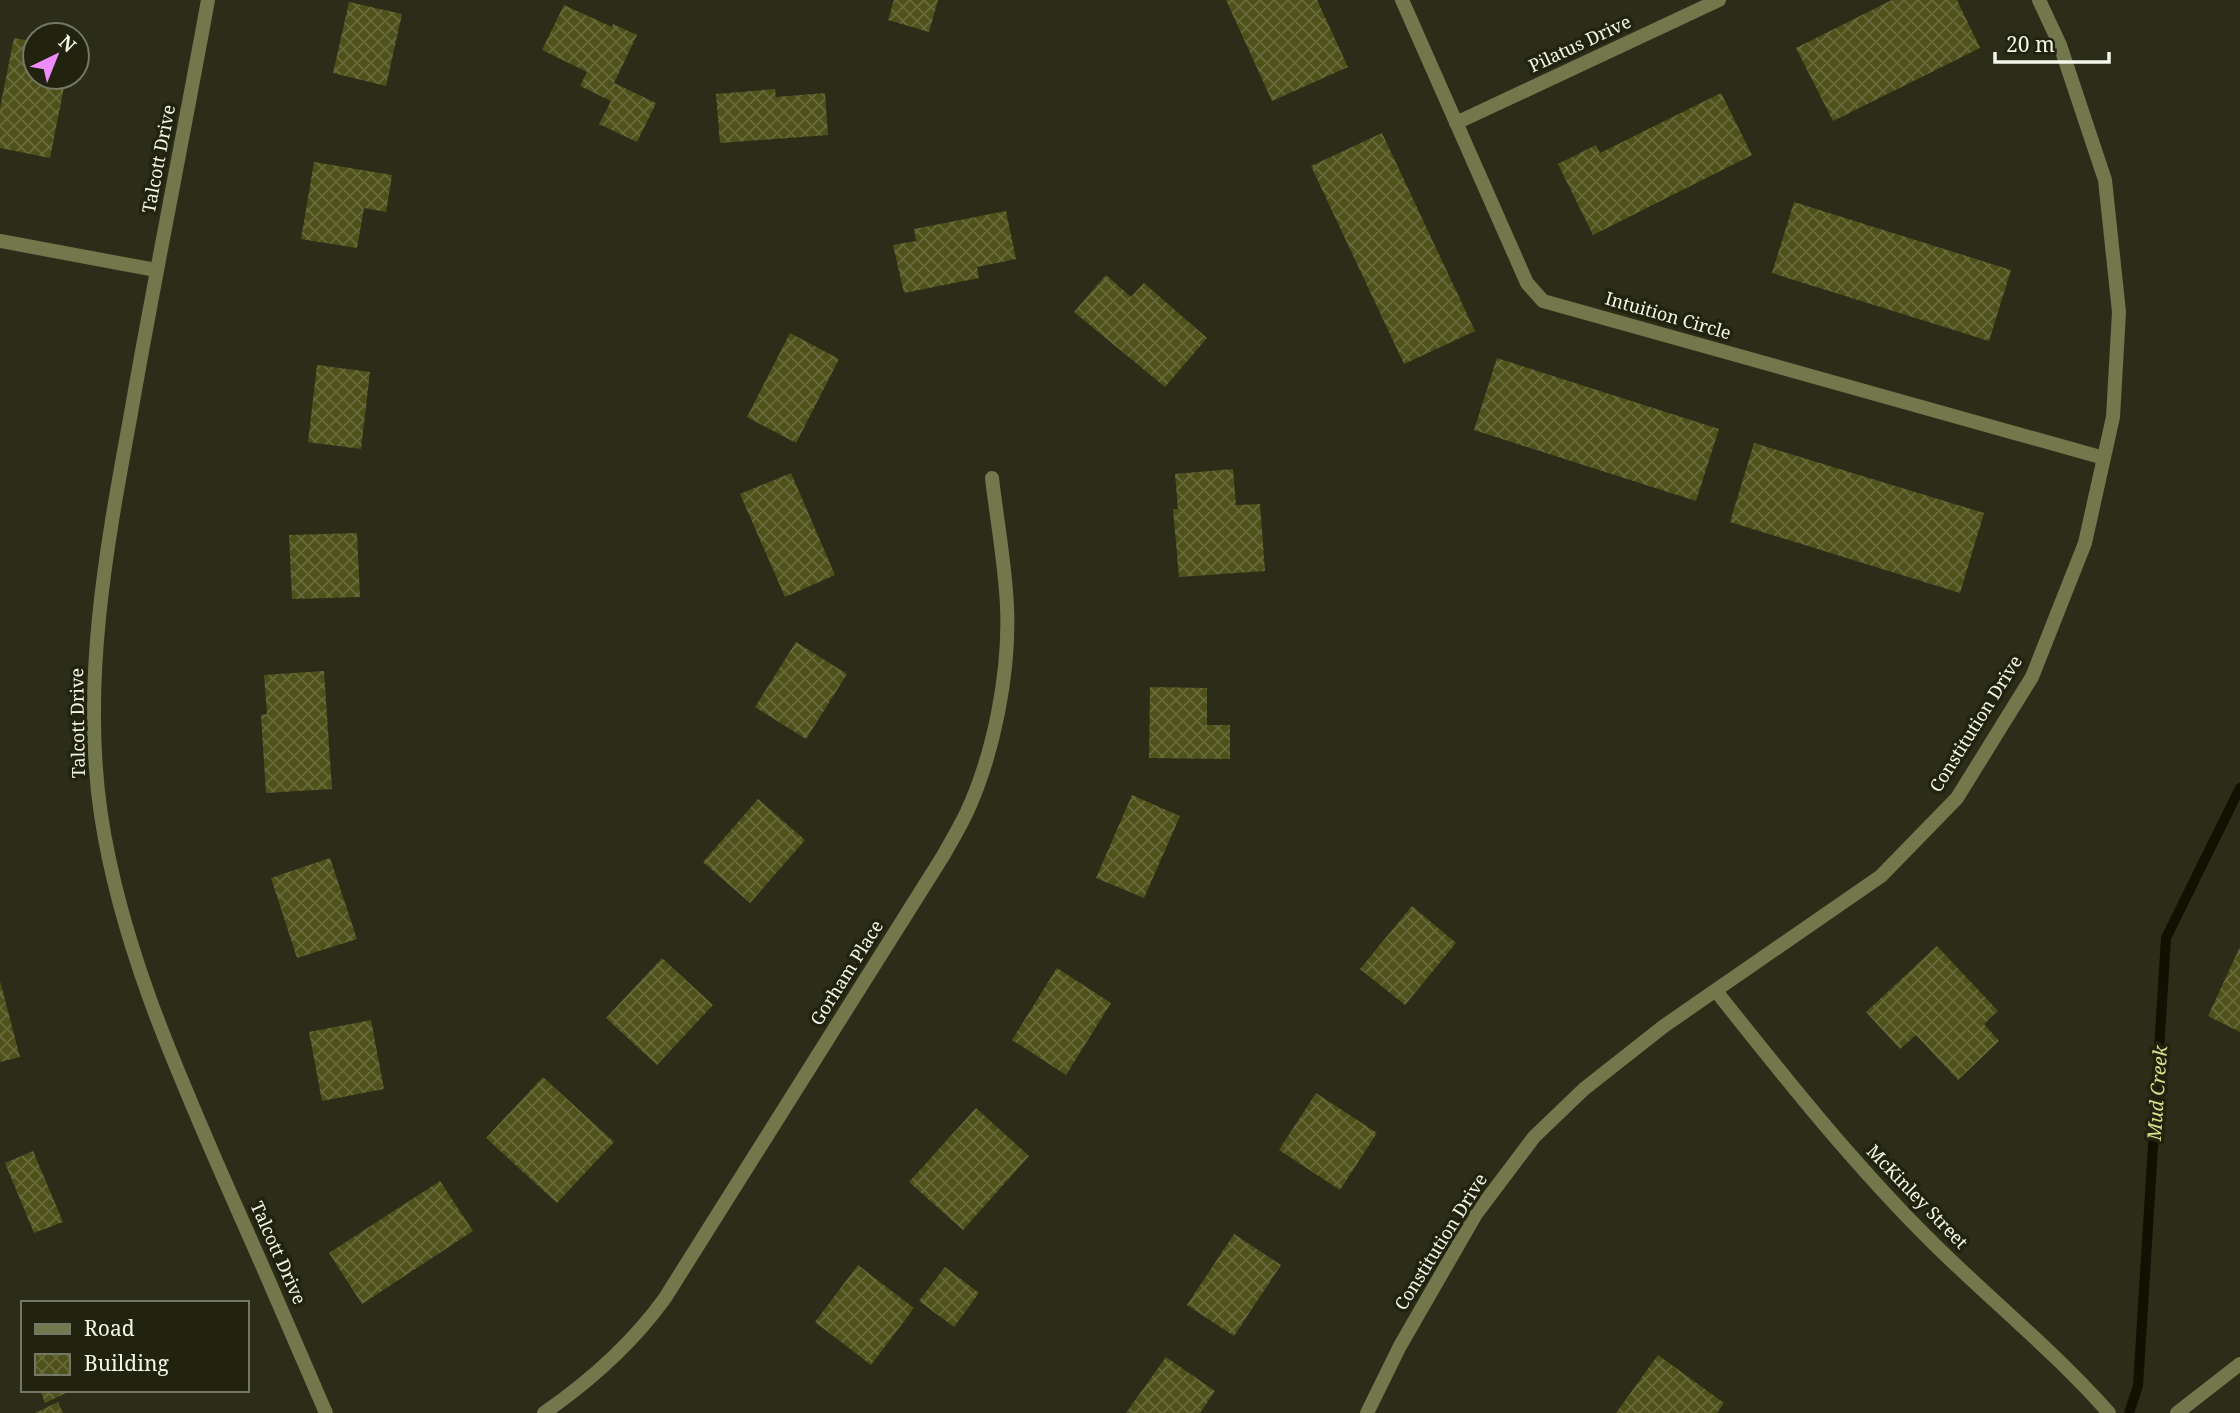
<svg xmlns="http://www.w3.org/2000/svg" width="2240" height="1413" viewBox="0 0 2240 1413" font-family="'Noto Serif',serif">
  <style>
    .lines { fill: none; stroke-linecap: round; stroke-linejoin: round }
    .stream { stroke: #101100; stroke-width: 10 }
    .building { fill: url(#building-cross-hatch) }
    .minor { stroke: #73774c; stroke-width: 14 }
    .labels { text-anchor: middle; stroke-width: 7; stroke-linejoin: round; paint-order: stroke }
    .street-label { font-size: 18px; fill: #f4f6e9; stroke: #21230e }
    .water-label { font-size: 19px; font-style: italic; fill: #d8e08c; stroke: #21230e }
  </style>
  <defs>
    <pattern id="building-cross-hatch" width="8" height="8" patternUnits="userSpaceOnUse" patternTransform="scale(1.75)"><rect width="8" height="8" fill="#4e511a"/><path d="M0 0l8 8M0 8l8-8" fill="none" stroke="#686b3b"/></pattern>
  </defs>
  <rect width="100%" height="100%" fill="#2b2d18"/>
  <g class="lines">
    <!-- stream -->
    <path class="stream" d="M2129,1413L2138,1386L2166,938L2240,788"/>
  </g>
  <!-- building -->
  <path class="building" d="M894,0H938L929,32L888,20Z
    M1226,0H1317L1348,67L1272,101Z
    M1892,0H1957L1980,48L1833,121L1796,48Z
    M349,2L402,14L386,86L333,73Z
    M564,5L612,27L613,24L637,35L614,83L656,103L637,142L599,124L611,101L580,86L587,72L542,50Z
    M14,38L35,42V77H66L50,158L0,148V108Z
    M775,89L776,97L825,93L828,135L720,143L716,94Z
    M1721,93L1752,155L1593,235L1558,164L1596,145L1600,153Z
    M1382,133L1475,331L1404,364L1311,166Z
    M314,162L392,175L386,212L364,208L357,248L301,239Z
    M1794,202L2011,270L1989,341L1772,273Z
    M1006,211L1016,259L977,267L979,278L904,293L893,245L916,241L914,229Z
    M1106,275L1131,297L1144,283L1207,338L1165,387L1074,312Z
    M790,333L839,359L796,443L747,417Z
    M1497,358L1719,429L1696,501L1474,430Z
    M317,365L370,372L361,449L308,442Z
    M1754,443L1984,513L1960,593L1730,522Z
    M1233,469L1236,505L1260,504L1265,571L1179,577L1173,509H1178L1175,474Z
    M791,473L835,575L785,597L740,494Z
    M357,533L360,597L292,599L289,535Z
    M796,642L847,674L806,739L755,707Z
    M324,671L332,789L266,793L261,715L267,714L264,675Z
    M1150,687L1207,688V725H1230V759L1149,758Z
    M1132,795L1180,816L1144,898L1096,878Z
    M758,799L805,840L750,903L703,862Z
    M330,858L357,939L297,958L271,878Z
    M1412,906L1456,943L1405,1005L1360,969Z
    M1937,946L1998,1011L1984,1024L1999,1041L1958,1080L1916,1035L1900,1049L1866,1012Z
    M2240,947V1032L2208,1016Z
    M662,958L713,1005L657,1065L606,1018Z
    M1057,968L1111,1003L1066,1075L1012,1040Z
    M0,981L20,1057L0,1062Z
    M371,1020L384,1089L322,1101L309,1032Z
    M543,1077L614,1142L557,1203L486,1138Z
    M1316,1093L1377,1133L1340,1190L1279,1150Z
    M976,1108L1029,1156L963,1230L909,1182Z
    M33,1151L63,1222L34,1233L5,1163Z
    M440,1181L473,1231L362,1304L329,1253Z
    M1234,1234L1281,1265L1234,1336L1187,1305Z
    M858,1265L914,1308L871,1365L815,1322Z
    M945,1267L979,1293L954,1327L919,1301Z
    M1658,1355L1724,1403L1717,1413H1616Z
    M1166,1357L1215,1391L1200,1413H1126Z
    M40,1390H72L45,1403Z
    M58,1402L63,1413H35Z"/>
  <g class="lines">
    <!-- minor -->
    <path class="minor" d="M208,0C183,138 155,275 131,413C107,544 81,681 101,815C120,940 170,1055 220,1170C256,1251 291,1331 326,1413
      M1402,0L1527,283L1543,301L2104,458
      M1456,123L1719,0
      M0,241L156,270
      M1716,991C1785,1078 1854,1165 1934,1244C1992,1301 2055,1352 2109,1413
      M544,1413C590,1381 632,1344 665,1298L943,856C951,842 959,828 966,814C994,754 1010,672 1007,606C1005,563 997,521 992,478
      M1367,1413L1400,1346L1476,1214L1534,1137L1584,1089L1664,1026L1881,876L1957,798L2032,677L2085,543L2113,417L2119,312L2105,180L2060,45L2039,0
      M2177,1413L2240,1364"/>
  </g>
  <g class="labels">
    <!-- street labels -->
    <g class="street-label">
      <text transform="translate(1580 44) rotate(-25)" y="6">Pilatus Drive</text>
      <text transform="translate(159 159) rotate(-79)" y="6">Talcott Drive</text>
      <text transform="translate(1668 316) rotate(16)" y="6">Intuition Circle</text>
      <text transform="translate(78 723) rotate(-91)" y="6">Talcott Drive</text>
      <text transform="translate(1976 724) rotate(-58)" y="6">Constitution Drive</text>
      <text transform="translate(847 973) rotate(-58)" y="6">Gorham Place</text>
      <text transform="translate(1917 1197) rotate(46)" y="6">McKinley Street</text>
      <text transform="translate(1441 1242) rotate(-58)" y="6">Constitution Drive</text>
      <text transform="translate(278 1253) rotate(66)" y="6">Talcott Drive</text>
    </g>
    <!-- water labels -->
    <g class="water-label">
      <text transform="translate(2157 1093) rotate(-86)" y="7">Mud Creek</text>
    </g>
  </g>
  <!-- legend -->
  <rect x="21" y="1301" width="228" height="91" fill="#21230e" stroke="#757766" stroke-width="2"/>
  <rect x="35" y="1324" width="35" height="10" fill="#73774c" stroke="#757766" stroke-width="2"/>
  <text x="84" y="1336" font-size="21" fill="#f4f6e9">Road</text>
  <rect x="35" y="1354" width="35" height="21" fill="url(#building-cross-hatch)" stroke="#757766" stroke-width="2"/>
  <text x="84" y="1371" font-size="21" fill="#f4f6e9">Building</text>
  <!-- north arrow -->
  <g transform="translate(56 56) rotate(43)"><circle r="33" fill="#21230e" stroke="#757766" stroke-width="2"/>
  <path d="M0-5L12 26L0 18L-12 26Z" fill="#ed8cfa"/>
  <text y="-10" font-size="19" font-weight="bold" text-anchor="middle" fill="#f4f6e9">N</text>
  </g>
  <!-- scale -->
  <path d="M1995 52v10h114v-10" fill="none" stroke="#f4f6e9" stroke-width="3.5"/>
  <text x="2006" y="52" font-size="21" fill="#f4f6e9" stroke="#21230e" stroke-width="5" paint-order="stroke">20 m</text>
</svg>
